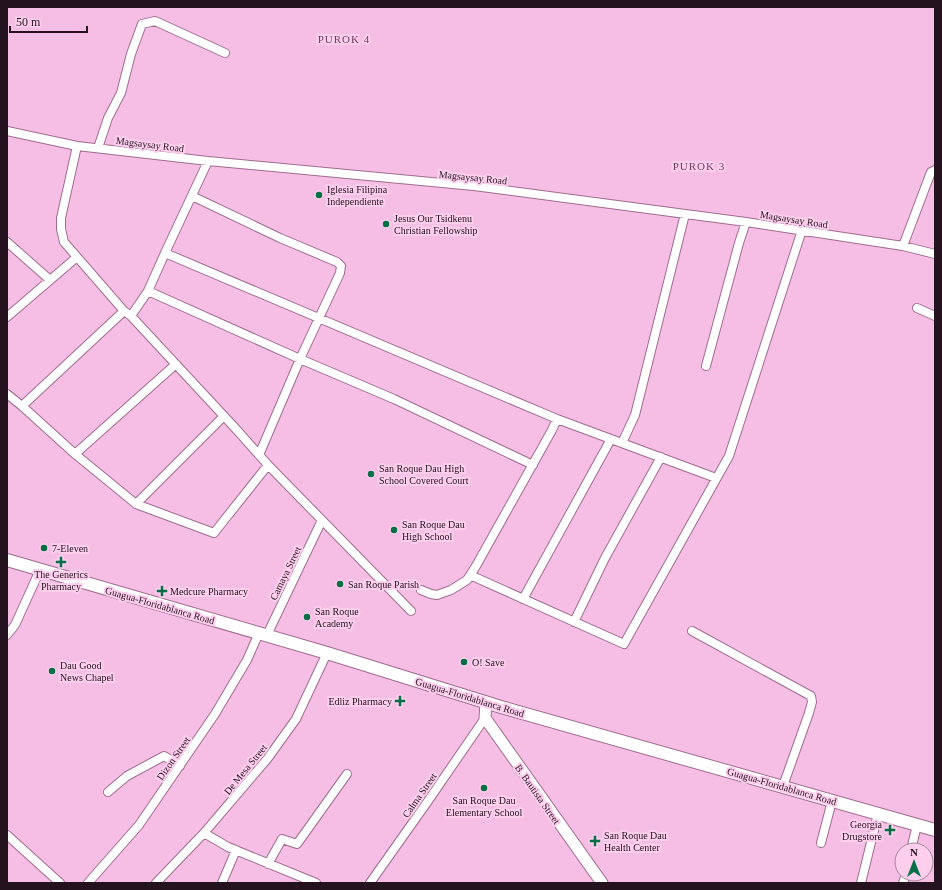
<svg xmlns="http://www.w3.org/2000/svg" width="942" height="890" viewBox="0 0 942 890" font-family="Georgia,serif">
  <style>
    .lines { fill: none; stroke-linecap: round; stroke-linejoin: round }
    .street-casing { stroke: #9f6c8f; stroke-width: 10 }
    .secondary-casing { stroke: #9f6c8f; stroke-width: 13 }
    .primary-casing { stroke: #9f6c8f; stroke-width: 14 }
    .street { stroke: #fff; stroke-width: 8 }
    .secondary { stroke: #fff; stroke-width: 11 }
    .primary { stroke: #fff; stroke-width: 12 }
    .poi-dot { fill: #066f46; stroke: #fdcfed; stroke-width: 1.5 }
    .labels { text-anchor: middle; stroke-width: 4; stroke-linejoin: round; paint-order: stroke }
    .street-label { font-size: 10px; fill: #25121f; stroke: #fdcfed }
    .poi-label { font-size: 10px; fill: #25121f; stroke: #fdcfed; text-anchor: start }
    .neighbourhood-label { font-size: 11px; letter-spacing: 1px; fill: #704062; stroke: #fdcfed }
  </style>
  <rect width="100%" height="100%" fill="#f6bee4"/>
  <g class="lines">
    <defs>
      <path id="street" d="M7,131L77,146L208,161L474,186L746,222L903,246L935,254
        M77,146L61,218V229L64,242L124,311L131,316L236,429L268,465L411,611
        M98,148L108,118L121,93L131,54L142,24L155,21L225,53
        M192,196L280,238L337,262L341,266L340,273L300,359L259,455
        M7,242L50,280
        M903,246L931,172L935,170
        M165,253L557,419L716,478
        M148,291L300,359L394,399L533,465
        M917,308L935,316
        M131,316L148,291L165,253L208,161
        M7,317L77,257
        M706,366L739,243L746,222
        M7,394L22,406L75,454L136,504L214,533L268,465
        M22,406L124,311
        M622,443L635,415L685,214
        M75,454L176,364
        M136,504L224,416
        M470,575L624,644L729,456L802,230
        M421,590L431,594L437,595L451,590L467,580L476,566L552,430L557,419
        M523,599L611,439
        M574,622L605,558L661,457
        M692,631L811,696L812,702L809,713L783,786
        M7,635L15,625L40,570
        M267,635L322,520
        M108,792L127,776L164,756L180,766
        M204,833L228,847L316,883
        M7,835L60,883
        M821,843L832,801
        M911,850L917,825
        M268,864L282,839L297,844L347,774
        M88,883L139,825L215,714L247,660L259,633
        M156,883L204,833L268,758L296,719L327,653
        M222,883L236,850
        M370,883L428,801L485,718
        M861,883L878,814
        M903,883L906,874"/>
      <path id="secondary" d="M486,702L485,718L602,883"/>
      <path id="primary" d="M7,560L327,653L501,707L935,830"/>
    </defs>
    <!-- street casing -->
    <use href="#street" class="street-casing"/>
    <!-- secondary casing -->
    <use href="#secondary" class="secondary-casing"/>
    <!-- primary casing -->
    <use href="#primary" class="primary-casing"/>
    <!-- street -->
    <use href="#street" class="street"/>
    <!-- secondary -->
    <use href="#secondary" class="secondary"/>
    <!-- primary -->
    <use href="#primary" class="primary"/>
  </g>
  <!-- markers -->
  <g class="poi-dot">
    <circle cx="319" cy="195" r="4"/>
    <circle cx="386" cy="224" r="4"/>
    <circle cx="371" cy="474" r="4"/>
    <circle cx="394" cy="530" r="4"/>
    <circle cx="44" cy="548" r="4"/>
    <path d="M59 556h4v4h4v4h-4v4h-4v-4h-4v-4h4z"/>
    <circle cx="340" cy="584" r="4"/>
    <path d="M160 585h4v4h4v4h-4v4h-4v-4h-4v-4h4z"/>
    <circle cx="307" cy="617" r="4"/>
    <circle cx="464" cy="662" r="4"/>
    <circle cx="52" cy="671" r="4"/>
    <path d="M398 695h4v4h4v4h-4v4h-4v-4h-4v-4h4z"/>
    <circle cx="484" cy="788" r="4"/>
    <path d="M888 824h4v4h4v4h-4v4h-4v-4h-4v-4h4z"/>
    <path d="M593 835h4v4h4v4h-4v4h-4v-4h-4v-4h4z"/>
  </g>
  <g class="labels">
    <!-- street labels -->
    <g class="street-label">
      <text transform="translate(150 144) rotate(7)" y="4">Magsaysay Road</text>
      <text transform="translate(473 177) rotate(6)" y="4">Magsaysay Road</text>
      <text transform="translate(794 219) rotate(9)" y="4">Magsaysay Road</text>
      <text transform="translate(285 573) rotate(-64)" y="4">Camaya Street</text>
      <text transform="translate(160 605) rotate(16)" y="4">Guagua-Floridablanca Road</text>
      <text transform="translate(470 697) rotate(17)" y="4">Guagua-Floridablanca Road</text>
      <text transform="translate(173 758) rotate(-55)" y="4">Dizon Street</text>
      <text transform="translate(245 769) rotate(-51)" y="4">De Mesa Street</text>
      <text transform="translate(782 786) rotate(16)" y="4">Guagua-Floridablanca Road</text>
      <text transform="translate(538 794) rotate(55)" y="4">B. Bautista Street</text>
      <text transform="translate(419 795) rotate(-55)" y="4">Calma Street</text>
    </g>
    <!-- poi labels -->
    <g class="poi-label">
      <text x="327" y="193">Iglesia Filipina<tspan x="327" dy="12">Independiente</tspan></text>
      <text x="394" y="222">Jesus Our Tsidkenu<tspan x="394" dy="12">Christian Fellowship</tspan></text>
      <text x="379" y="472">San Roque Dau High<tspan x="379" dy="12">School Covered Court</tspan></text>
      <text x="402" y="528">San Roque Dau<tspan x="402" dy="12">High School</tspan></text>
      <text x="52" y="552">7-Eleven</text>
      <text x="61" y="578" text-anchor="middle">The Generics<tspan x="61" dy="12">Pharmacy</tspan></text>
      <text x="348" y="588">San Roque Parish</text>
      <text x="170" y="595">Medcure Pharmacy</text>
      <text x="315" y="615">San Roque<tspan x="315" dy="12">Academy</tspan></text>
      <text x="472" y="666">O! Save</text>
      <text x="60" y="669">Dau Good<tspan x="60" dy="12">News Chapel</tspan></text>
      <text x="392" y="705" text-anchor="end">Edliz Pharmacy</text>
      <text x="484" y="804" text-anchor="middle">San Roque Dau<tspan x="484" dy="12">Elementary School</tspan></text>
      <text x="882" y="828" text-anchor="end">Georgia<tspan x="882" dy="12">Drugstore</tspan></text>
      <text x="604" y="839">San Roque Dau<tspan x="604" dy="12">Health Center</tspan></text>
    </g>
    <!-- neighbourhood labels -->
    <g class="neighbourhood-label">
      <text x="344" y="43">PUROK 4</text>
      <text x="699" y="170">PUROK 3</text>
    </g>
  </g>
  <!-- border -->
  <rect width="942" height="890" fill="none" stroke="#25121f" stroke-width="16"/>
  <!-- north arrow -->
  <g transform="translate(914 862)"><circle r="19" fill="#fdcfed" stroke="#a7839b"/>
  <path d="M0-3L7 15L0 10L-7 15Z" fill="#066f46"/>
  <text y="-6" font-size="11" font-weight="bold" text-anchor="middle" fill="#25121f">N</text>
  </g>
  <!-- scale -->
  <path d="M10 26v6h77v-6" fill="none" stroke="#25121f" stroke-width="2"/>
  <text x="16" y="26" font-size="12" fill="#25121f" stroke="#fdcfed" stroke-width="3" paint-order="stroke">50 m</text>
</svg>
